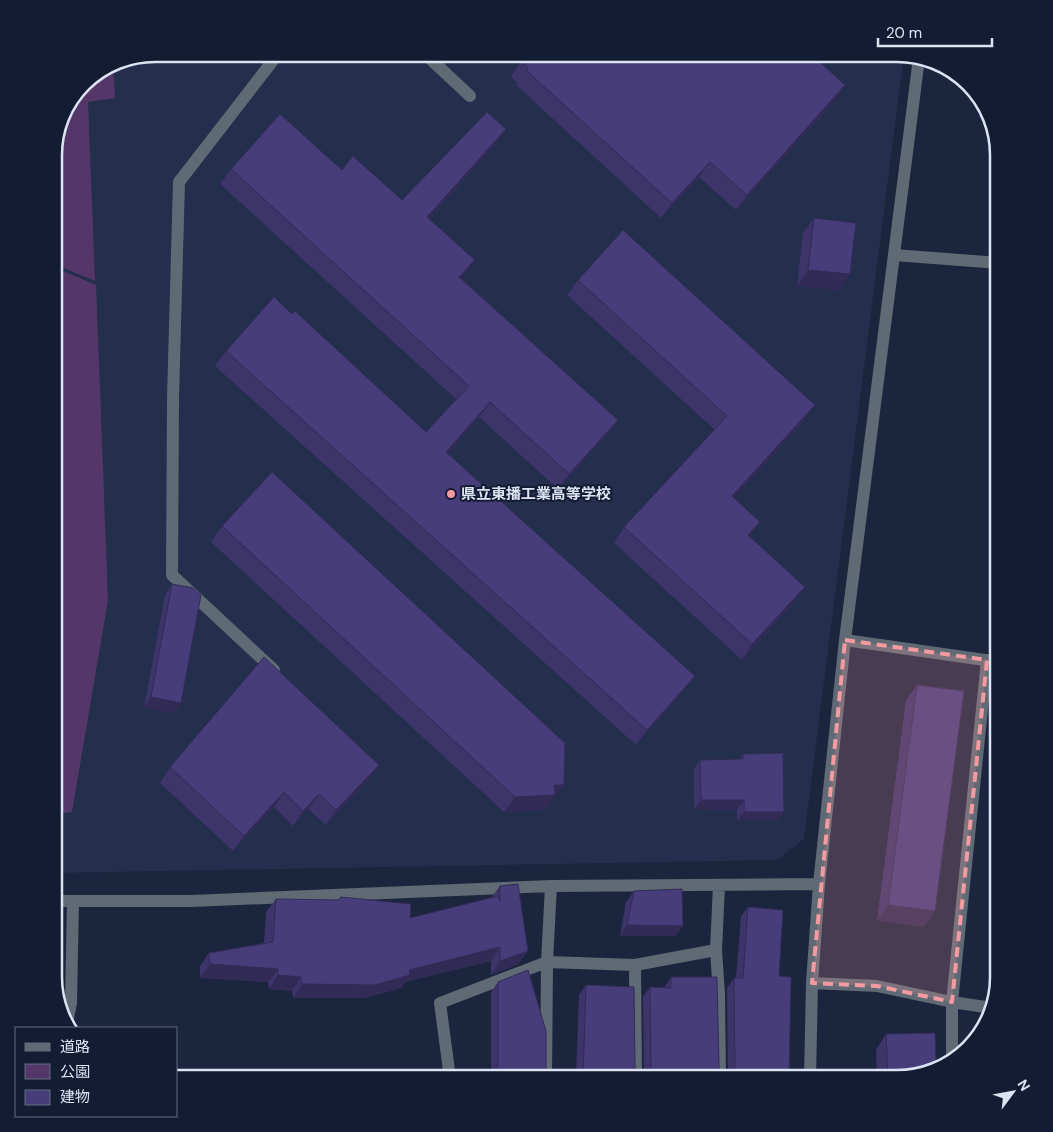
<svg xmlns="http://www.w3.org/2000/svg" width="1053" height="1132" viewBox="0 0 1053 1132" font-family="'DM Sans','Noto Sans JP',sans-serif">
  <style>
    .built { fill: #232f4c }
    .green { fill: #543768 }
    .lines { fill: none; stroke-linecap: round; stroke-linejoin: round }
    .minor { stroke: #5f6a74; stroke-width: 12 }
    .wall { fill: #3d346a }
    .shaded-wall { fill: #322b56 }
    .building { fill: #473d7b; stroke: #322b56 }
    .marked { fill: #f49aa1; fill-opacity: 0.2; stroke: #f49aa1; stroke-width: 4; stroke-dasharray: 10 6; stroke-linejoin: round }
    .poi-dot { fill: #f49aa1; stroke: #131c33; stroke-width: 2 }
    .labels { text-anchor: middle; stroke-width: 4; stroke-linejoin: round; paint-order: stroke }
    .poi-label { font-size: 15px; font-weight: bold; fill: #dce4f4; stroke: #131c33; text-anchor: start }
    .rim { fill: none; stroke: #dce4f4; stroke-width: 2.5 }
  </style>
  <rect width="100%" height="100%" fill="#1c253e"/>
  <!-- built -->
  <path class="built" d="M155,54H904L804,839L777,860L54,873V148L64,111L88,79L117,61Z"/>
  <!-- green -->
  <path class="green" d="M113,64L115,98L88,102L95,281L54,264V148L64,111L88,79Z
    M54,267L96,285L108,600L72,812L54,814Z"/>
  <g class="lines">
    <!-- minor -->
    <path class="minor" d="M425,54L470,96
      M894,255L999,263
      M845,640L999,662
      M274,670L172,575L173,398L179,182L278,54
      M719,885L716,950L719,994L720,1078
      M54,901H191L551,886L819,884
      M635,965L636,1078
      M812,983L877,986L952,1002L992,1008
      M68,1018L71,1003L73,901
      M952,1060V1002L987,660
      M450,1078L440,1003L547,962L635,965L716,950
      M546,1078L547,962L551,886
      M810,1078L812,983L819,884L845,640L919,58"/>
  </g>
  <!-- wall -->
  <path class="wall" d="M522,60L835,101L736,210L699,177L661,218L516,85L517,83L511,76Z
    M506,129L495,145L429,219L464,276L461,278L618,420L607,435L558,489L479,417L448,454L684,691L636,745L215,366L226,351L426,432L456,399L220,184L231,169L342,170L402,200Z
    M814,218L850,274L840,290L797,286L803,233Z
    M578,280L804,421L734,498L750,537L794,602L742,660L614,543L624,527L715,430L567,295Z
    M222,526L553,800H552L545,810L504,812L211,542Z
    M172,584L181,703L173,713L144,707L165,595Z
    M917,685L924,927L877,920L906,700Z
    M743,754L777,821H737V810L694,809V769L700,760L740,759Z
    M379,765L368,780L326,825L308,809L293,826L274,807L233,851L160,783L170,767Z
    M500,886L528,951L518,964L491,975V961L405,982L401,988L365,998H293L292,991L269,989L268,982L200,978V966L209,953L264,943L266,912L276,899L410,918L491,898Z
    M634,891L676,936H620L626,902Z
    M748,907L779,976L789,1078H576L579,995L586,985L639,1075L644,1076L643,997L650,987L664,988L671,977L723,1075H728L727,988L734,978H736L741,916Z
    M498,982L546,1071L553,1076L559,1078H491V992Z
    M886,1034L898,1078H877L876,1050Z"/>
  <!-- shaded-wall -->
  <path class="shaded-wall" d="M845,85L835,101L736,210L747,195Z
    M506,129L495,145L416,233L427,217Z
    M710,162L699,177L661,218L672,203Z
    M475,260L464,276L449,292L459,277Z
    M808,270L850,274L840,290L797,286Z
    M490,402L479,417L436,468L446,452Z
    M815,405L804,421L722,512L732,496Z
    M618,420L607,435L558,489L569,474Z
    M760,522L749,537L748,535Z
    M805,587L794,602L742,660L752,644Z
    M695,676L684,691L636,745L647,730Z
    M151,697L181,703L173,713L144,707Z
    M379,765L368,780L326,825L336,810Z
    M554,785H564L553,800H552L545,810L504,812L515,797Z
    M284,792L274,807L233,851L244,836Z
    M319,794L308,809L293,826L303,811Z
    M701,800H744L737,810L694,809Z
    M744,812H784L777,821H737Z
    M888,905L935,911L924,927L877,920Z
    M627,925L683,926L676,936H620Z
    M500,947L491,961L405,982L401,988L365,998H293L302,984L409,970Z
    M528,951L518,964L491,975L500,961Z
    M210,964L278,969L268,982L200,978Z
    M278,975L301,977L292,991L269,989Z"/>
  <!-- building -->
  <path class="building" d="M528,54H811L845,85L747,195L710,162L672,203L526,70L528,68L522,60Z
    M487,112L506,129L427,217L475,260L459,277L618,420L569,474L490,402L446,452L695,676L647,730L226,351L274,297L292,314L295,311L426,432L469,386L231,169L280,114L342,170L353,156L402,200Z
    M814,218L856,223L850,274L808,270Z
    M623,230L815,405L732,496L760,522L748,535L805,587L752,644L624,527L727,416L578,280Z
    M272,472L565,743L564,785H554L555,795L515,797L222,526Z
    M172,584L193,588L201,595L181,703L151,697Z
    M264,657L379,765L336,810L319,794L303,811L284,792L244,836L170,767Z
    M917,685L964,691L935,911L888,905Z
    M783,753L784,812H744V800H701L700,760L743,759V754Z
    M518,884L528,951L500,961V947L409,970L410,975L375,985L302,984L301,977L278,975V969L210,964L209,953L273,942L276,899L338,900L341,897L411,904L410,918L498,896L500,901V886Z
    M682,889L683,926L627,925L634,891Z
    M748,907L783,910L779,976L791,977L789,1078H583L586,985L634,987L635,1068L639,1075L644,1076L650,1072L651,1068L650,987L671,988V977H717L719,1068L723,1075H731L735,1068L734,978H743Z
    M528,970L546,1031V1071L553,1076L558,1074L559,1078H498V982Z
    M935,1033L936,1065L898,1078H888L886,1034Z
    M428,1073L429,1078H407Z"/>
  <!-- marked area -->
  <path class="marked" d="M845,640L987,660L952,1002L877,986L812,983Z"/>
  <!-- markers -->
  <circle class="poi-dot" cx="451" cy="494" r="5"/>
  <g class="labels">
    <!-- poi labels -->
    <g class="poi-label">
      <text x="461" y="499">県立東播工業高等学校</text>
    </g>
  </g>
  <!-- crop -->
  <path d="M0 0H1053V1132H0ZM155 62H897A93 93 0 0 1 990 155V977A93 93 0 0 1 897 1070H155A93 93 0 0 1 62 977V155A93 93 0 0 1 155 62Z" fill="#131c33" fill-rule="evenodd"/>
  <path class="rim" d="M155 62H897A93 93 0 0 1 990 155V977A93 93 0 0 1 897 1070H155A93 93 0 0 1 62 977V155A93 93 0 0 1 155 62Z"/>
  <!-- legend -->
  <rect x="15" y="1027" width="162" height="90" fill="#131c33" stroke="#636c80"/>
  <rect x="25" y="1043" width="25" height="8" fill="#5f6a74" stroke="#636c80"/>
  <text x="60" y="1052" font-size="15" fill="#dce4f4">道路</text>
  <rect x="25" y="1064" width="25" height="15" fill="#543768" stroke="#636c80"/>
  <text x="60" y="1077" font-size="15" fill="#dce4f4">公園</text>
  <rect x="25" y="1090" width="25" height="15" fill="#473d7b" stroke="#636c80"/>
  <text x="60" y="1102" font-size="15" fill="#dce4f4">建物</text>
  <!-- north arrow -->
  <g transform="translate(1013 1092) rotate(58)" stroke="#131c33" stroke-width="4" paint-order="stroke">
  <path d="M0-4L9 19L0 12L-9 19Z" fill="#dce4f4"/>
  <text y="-8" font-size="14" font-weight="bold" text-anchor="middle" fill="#dce4f4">N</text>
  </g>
  <!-- scale -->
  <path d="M878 38v8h114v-8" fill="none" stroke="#dce4f4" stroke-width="2.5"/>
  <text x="886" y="38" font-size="15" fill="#dce4f4" stroke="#131c33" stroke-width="4" paint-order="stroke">20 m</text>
</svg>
